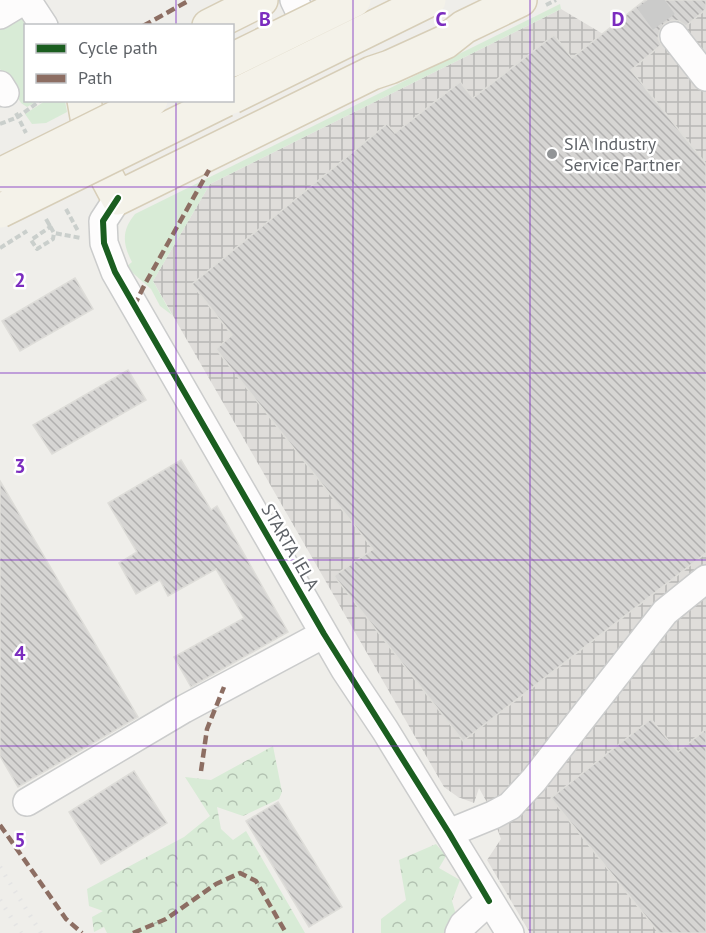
<svg xmlns="http://www.w3.org/2000/svg" width="706" height="933" viewBox="0 0 706 933" font-family="'PT Sans',sans-serif">
  <style>
    .industrial { fill: url(#industrial-grid) }
    .green { fill: #d8ebd6 }
    .forest { fill: url(#forest-crowns) }
    .building { fill: url(#building-back-hatch); stroke: #deddd9; stroke-width: 1.5 }
    .lines { fill: none; stroke-linecap: round; stroke-linejoin: round }
    .minor-tunnel { stroke: #cbcbca; stroke-width: 27; stroke-dasharray: 27 14; stroke-linecap: butt }
    .minor-casing { stroke: #cbcccc; stroke-width: 30 }
    .major-casing { stroke: #d7ceb8; stroke-width: 36 }
    .path { stroke: #cacfcc; stroke-width: 4; stroke-dasharray: 6 3; stroke-linecap: butt }
    .minor { stroke: #fdfcfc; stroke-width: 27 }
    .major { stroke: #f4f2e9; stroke-width: 33 }
    .rail { stroke: #e4e4e4; stroke-width: 4.5; stroke-dasharray: 1.5 8; stroke-linecap: butt }
    .major-bridge-casing { stroke: #d7ceb8; stroke-width: 36; stroke-linecap: butt }
    .path-bridge { stroke: #cacfcc; stroke-width: 4; stroke-dasharray: 6 3; stroke-linecap: butt }
    .major-bridge { stroke: #f4f2e9; stroke-width: 33 }
    .quiet { stroke: #8d6e63; stroke-width: 4.5; stroke-dasharray: 9 4.5; stroke-linecap: butt }
    .cycleway-casing { stroke: #fff; stroke-width: 10 }
    .cycleway { stroke: #1b5e20; stroke-width: 6 }
    .grid { fill: none; stroke: #7b2cbf; stroke-width: 1.5; stroke-opacity: 0.55 }
    .poi-dot { fill: #919496; stroke: #fff; stroke-width: 2 }
    .labels { text-anchor: middle; stroke-width: 5; stroke-linejoin: round; paint-order: stroke }
    .poi-label { font-size: 18px; fill: #5f6368; stroke: #fff; text-anchor: start }
    .street-label { font-size: 18px; fill: #5f6368; stroke: #fff }
    .grid-label { font-size: 20px; text-anchor: middle; font-weight: bold; fill: #7b2cbf; stroke: #fff; stroke-width: 5; stroke-linejoin: round; paint-order: stroke }
  </style>
  <defs>
    <pattern id="industrial-grid" width="8" height="8" patternUnits="userSpaceOnUse" patternTransform="scale(1.5)"><rect width="8" height="8" fill="#dfddda"/><path d="M0 4h8M4 0v8" fill="none" stroke="#b8b7b5"/></pattern>
    <pattern id="forest-crowns" width="20" height="18" patternUnits="userSpaceOnUse" patternTransform="scale(1.5)"><rect width="20" height="18" fill="#d8ebd6"/><path d="M2 6a3 3 0 1 1 6 0M12 15a3 3 0 1 1 6 0" fill="none" stroke="#b2c2b1"/></pattern>
    <pattern id="building-back-hatch" width="6" height="6" patternUnits="userSpaceOnUse" patternTransform="scale(1.5)"><rect width="6" height="6" fill="#d6d5d3"/><path d="M-1 5l2 2M0 0l6 6M5-1l2 2" fill="none" stroke="#b1b0af"/></pattern>
  </defs>
  <rect width="100%" height="100%" fill="#efeeea"/>
  <!-- industrial -->
  <path class="industrial" d="M645,0H706V933H530L487,860L501,839L489,806L479,788L474,803L458,797L444,787L153,281L210,184L561,9L603,34Z"/>
  <!-- green -->
  <path class="green" d="M560,4L561,9L210,184L153,281L172,315L160,306L151,289L126,267L132,262C122,243 122,230 135,214Z
    M20,9L32,25L26,26V100L37,101L27,107L21,103L0,69V21Z
    M45,101H65L67,112L46,123L32,124L25,114Z"/>
  <!-- forest -->
  <path class="forest" d="M273,746L282,792L279,799L243,816L217,807L221,829L233,840L246,831L305,933H107L104,927L94,932L92,917L103,911L89,906L87,889L184,837L210,816L185,777L211,780Z
    M436,844L446,856L439,868L460,880L452,901L457,918L453,933H381V919L406,900L399,860Z"/>
  <!-- building -->
  <path class="building" d="M645,0H706V9L686,26L679,21L672,20L664,24L660,30L658,38L661,45L631,70L706,164V553L463,741L334,576L373,549L216,349L232,335L192,284L387,124L395,133L460,82L473,98L554,35L572,58Z
    M75,278L93,309L20,351L2,321Z
    M128,370L146,400L52,454L33,425Z
    M181,460L211,510L217,506L288,632L191,687L174,657L244,618L216,569L168,596L160,580L136,594L119,563L137,552L108,503Z
    M0,481L138,717L18,787L0,756Z
    M651,719L678,752L706,729V933H659L551,798Z
    M134,771L167,823L101,864L69,812Z
    M278,802L342,907L309,927L246,821Z"/>
  <g class="lines">
    <!-- minor-tunnel -->
    <path class="minor-tunnel" d="M648,0L674,36"/>
    <defs>
      <path id="minor" d="M27,0L44,26
        M294,0L312,37
        M0,15L25,0
        M674,36L706,77
        M0,85L5,93
        M118,198L103,221L104,243L115,272L345,670L385,730L510,933
        M27,802L184,709L324,634
        M449,833L493,815L510,806L534,780L665,612L706,579
        M459,933L463,925L489,901"/>
      <path id="major" d="M209,26L261,0
        M84,100L93,151L118,198L372,73L390,67L445,42L464,27L520,0"/>
    </defs>
    <!-- minor casing -->
    <use href="#minor" class="minor-casing"/>
    <!-- major casing -->
    <use href="#major" class="major-casing"/>
    <!-- path -->
    <path class="path" d="M546,5L556,0
      M16,113L26,133
      M0,124L18,117L41,100
      M66,209L78,231
      M46,219L54,233L81,238
      M49,224L50,227L31,240L37,249L53,239L54,233"/>
    <!-- minor -->
    <use href="#minor" class="minor"/>
    <!-- major -->
    <use href="#major" class="major"/>
    <!-- rail -->
    <path class="rail" d="M0,867L41,933
      M0,900L21,933"/>
    <defs>
      <path id="major-bridge" d="M232,60L354,0
        M232,97L429,0
        M0,175L151,100
        M0,211L225,100"/>
    </defs>
    <!-- major-bridge casing -->
    <use href="#major-bridge" class="major-bridge-casing"/>
    <!-- path-bridge -->
    <path class="path-bridge" d="M0,248L27,231"/>
    <!-- major-bridge -->
    <use href="#major-bridge" class="major-bridge"/>
    <!-- quiet -->
    <path class="quiet" d="M143,26L190,0
      M134,306L145,284L209,170
      M201,771L207,729L224,687
      M0,825L66,919L82,933
      M133,933L166,919L216,884L240,873L256,881L286,933"/>
    <defs>
      <path id="cycleway" d="M118,198L103,221L104,243L115,272L324,634L449,833L489,901"/>
    </defs>
    <!-- cycleway casing -->
    <use href="#cycleway" class="cycleway-casing"/>
    <!-- cycleway -->
    <use href="#cycleway" class="cycleway"/>
  </g>
  <!-- grid -->
  <path class="grid" d="M176,0V26M353,0V933M530,0V933M176,100V933M0,187H706M0,373H706M0,560H706M0,746H706"/>
  <!-- markers -->
  <circle class="poi-dot" cx="552" cy="154" r="6"/>
  <g class="labels">
    <!-- poi labels -->
    <g class="poi-label">
      <text x="564" y="150">SIA Industry<tspan x="564" dy="21">Service Partner</tspan></text>
    </g>
    <!-- street labels -->
    <g class="street-label">
      <text transform="translate(290 547) rotate(60)" y="6">STARTA IELA</text>
    </g>
  </g>
  <g class="grid-label">
    <text x="265" y="26">B</text>
    <text x="441" y="26">C</text>
    <text x="618" y="26">D</text>
    <text x="20" y="287">2</text>
    <text x="20" y="473">3</text>
    <text x="20" y="660">4</text>
    <text x="20" y="847">5</text>
  </g>
  <!-- legend -->
  <rect x="24" y="24" width="210" height="78" fill="#ffffff" stroke="#bfc1c3" stroke-width="1.5"/>
  <rect x="36" y="44" width="30" height="9" fill="#1b5e20" stroke="#bfc1c3" stroke-width="1.5"/>
  <text x="78" y="54" font-size="18" fill="#5f6368">Cycle path</text>
  <rect x="36" y="74" width="30" height="9" fill="#8d6e63" stroke="#bfc1c3" stroke-width="1.5"/>
  <text x="78" y="84" font-size="18" fill="#5f6368">Path</text>
</svg>
